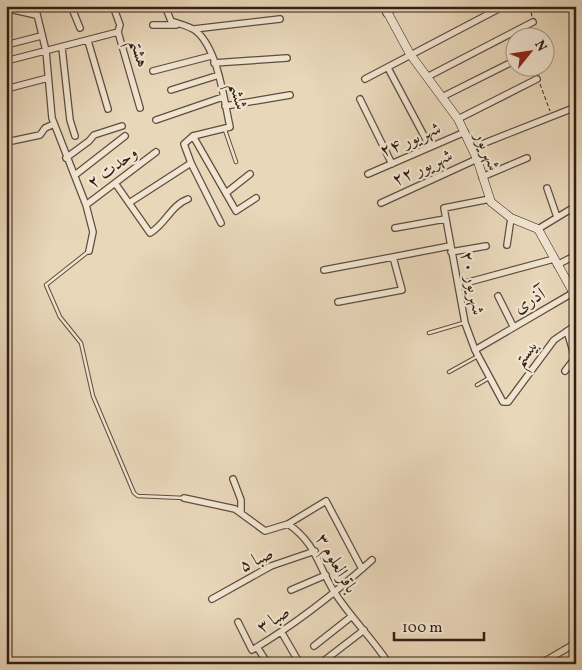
<svg xmlns="http://www.w3.org/2000/svg" width="582" height="670" viewBox="0 0 582 670" font-family="Vollkorn,Amiri,serif">
  <style>
    .lines { fill: none; stroke-linecap: round; stroke-linejoin: round }
    .lane-casing { stroke: #604d3e; stroke-width: 4.5 }
    .street-casing { stroke: #604d3e; stroke-width: 8 }
    .secondary-casing { stroke: #331f15; stroke-width: 9 }
    .path { stroke: #331f15; stroke-width: 1; stroke-dasharray: 4 2.5; stroke-linecap: butt }
    .lane { stroke: #f1e5d2; stroke-width: 2.5 }
    .street { stroke: #f1e5d2; stroke-width: 5.5 }
    .secondary { stroke: #f1e5d2; stroke-width: 8 }
    .labels { text-anchor: middle; stroke-width: 4.5; stroke-linejoin: round; paint-order: stroke }
    .street-label { font-size: 18px; fill: #331f15; stroke: #f1e5d2 }
  </style>
  <rect width="100%" height="100%" fill="#e9d7ba"/>
  <filter id="stains"><feTurbulence type="fractalNoise" baseFrequency=".004" numOctaves="4"/><feColorMatrix values="0 0 0 0 .2 0 0 0 0 .09 0 0 0 0 .02 0 0 0 .5 -.17"/></filter>
  <radialGradient id="worn" r=".72"><stop offset=".6" stop-color="#630" stop-opacity="0"/><stop offset="1" stop-color="#630" stop-opacity=".3"/></radialGradient>
  <g class="lines">
    <defs>
      <path id="lane" d="M225,130L236,162
        M89,251L46,285L60,317L81,343L93,396L134,493L138,496L184,498
        M429,333L463,323
        M449,372L478,356
        M477,385L489,378"/>
      <path id="street" d="M11,6L14,10L36,15
        M35,6L46,51L52,118L86,205L93,232L89,251
        M71,6L80,28
        M113,6L120,25L118,32L140,108
        M165,6L171,21C179,24 190,26 196,31C218,49 224,100 230,127L193,136L236,211L256,198
        M386,13L398,6
        M153,25H176
        M194,29L280,19
        M88,41L108,109
        M6,45L41,36
        M62,48L70,120L75,136
        M6,61L118,32
        M214,63L287,58
        M388,68L430,147
        M153,71L211,56
        M427,77L533,22
        M365,79L504,6
        M6,89L48,78
        M171,90L219,75
        M442,97L514,61
        M360,99L392,164
        M225,106L290,95
        M458,119L537,79
        M156,120L223,97
        M7,142L40,135L45,128L54,124
        M472,148L576,107
        M66,158L89,141L94,135L122,126
        M191,163L221,223
        M368,174L465,132
        M75,175L125,136
        M482,177L527,158
        M115,183L150,233C165,225 171,205 188,199
        M547,188L557,217
        M226,193L250,174
        M490,199L444,208L465,323L475,350L503,402H508L554,340L576,325
        M129,203L191,163L184,144L193,136
        M381,203L477,159
        M86,205L156,152
        M395,228L445,219
        M538,229L576,206
        M507,245L511,218
        M451,252L486,246
        M557,265L576,255
        M324,270L393,257
        M458,285L554,259
        M498,296L513,326
        M338,302L402,290L393,257L450,246
        M475,350L576,291
        M565,371L575,358L567,331
        M233,479L241,500V512
        M184,498L235,509L265,531L288,524C317,544 318,567 335,593C351,618 373,639 389,664
        M288,524L326,501L362,569
        M291,590L326,575
        M212,599L271,566L315,551
        M238,622L252,650C296,624 334,594 372,560
        M282,633L300,664
        M314,646L352,616
        M257,647L268,664
        M325,660L364,630
        M540,664L576,643"/>
      <path id="secondary" d="M384,6L410,54L458,119L477,159L491,202L511,218L538,229L573,292"/>
    </defs>
    <!-- lane casing -->
    <use href="#lane" class="lane-casing"/>
    <!-- street casing -->
    <use href="#street" class="street-casing"/>
    <!-- secondary casing -->
    <use href="#secondary" class="secondary-casing"/>
    <!-- path -->
    <path class="path" d="M530,6L532,17
      M534,28L535,38
      M536,74V68
      M540,84L550,111"/>
    <!-- lane -->
    <use href="#lane" class="lane"/>
    <!-- street -->
    <use href="#street" class="street"/>
    <!-- secondary -->
    <use href="#secondary" class="secondary"/>
  </g>
  <g class="labels">
    <!-- street labels -->
    <g class="street-label">
      <text transform="translate(140 53) rotate(74)" y="6">هشتم</text>
      <text transform="translate(239 96) rotate(77)" y="6">ششم</text>
      <text transform="translate(410 139) rotate(-23)" y="6">شهریور ۲۴</text>
      <text transform="translate(488 151) rotate(68)" y="6">شهریور</text>
      <text transform="translate(112 167) rotate(-37)" y="6">وحدت ۲</text>
      <text transform="translate(422 167) rotate(-25)" y="6">شهریور ۲۲</text>
      <text transform="translate(473 283) rotate(79)" y="6">شهریور ۲۰</text>
      <text transform="translate(529 300) rotate(-30)" y="6">آذری</text>
      <text transform="translate(525 353) rotate(-54)" y="6">بیستم</text>
      <text transform="translate(256 559) rotate(-26)" y="6">صبا ۵</text>
      <text transform="translate(337 563) rotate(60)" y="6">باقرالعلوم ۳</text>
      <text transform="translate(273 619) rotate(-34)" y="6">صبا ۳</text>
    </g>
  </g>
  <!-- margin -->
  <rect width="582" height="670" fill="none" stroke="#e9d7ba" stroke-width="25"/>
  <rect x="8" y="8" width="567" height="655" fill="none" stroke="#331f15" stroke-width="2.5"/>
  <rect x="12" y="12" width="557" height="645" fill="none" stroke="#331f15"/>
  <!-- north arrow -->
  <g transform="translate(530 52) rotate(60)"><circle r="24" fill="#f1e5d2" stroke="#a59686"/>
  <path d="M0-4L9 19L0 12L-9 19Z" fill="#8f2418"/>
  <text y="-8" font-size="14" font-weight="bold" text-anchor="middle" fill="#331f15">N</text>
  </g>
  <!-- scale -->
  <path d="M394 632v8h90v-8" fill="none" stroke="#331f15" stroke-width="2.5"/>
  <text x="402" y="632" font-size="15" fill="#331f15" stroke="#f1e5d2" stroke-width="4" paint-order="stroke">100 m</text>
  <rect width="100%" height="100%" filter="url(#stains)"/>
  <rect width="100%" height="100%" fill="url(#worn)"/>
</svg>
